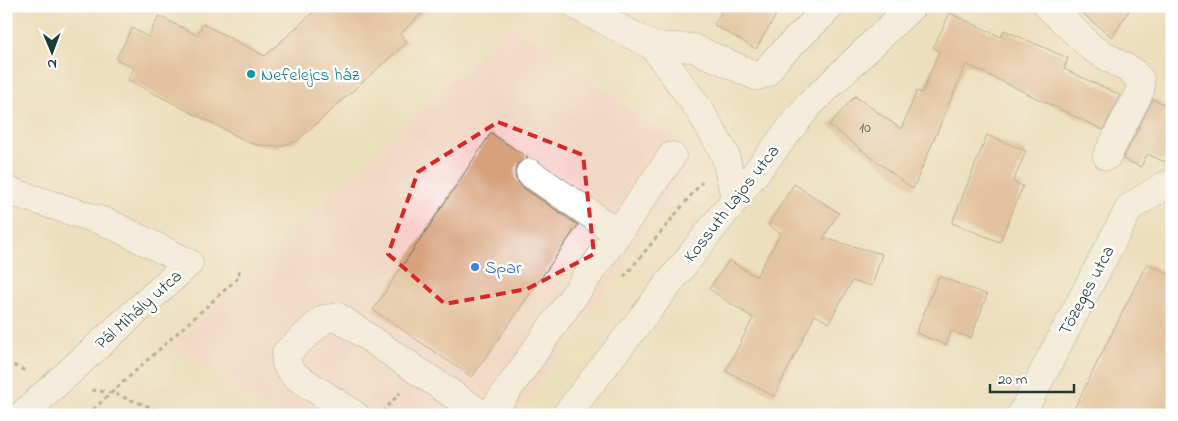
<svg xmlns="http://www.w3.org/2000/svg" width="1178" height="421" viewBox="0 0 1178 421" font-family="'Indie Flower',sans-serif">
  <style>
    .built { fill: #f7d0cc }
    .building { fill: #d7a17b }
    .lines { fill: none; stroke-linecap: round; stroke-linejoin: round }
    .minor-casing { stroke: #677664; stroke-width: 29 }
    .major-casing { stroke: #677664; stroke-width: 29 }
    .path { stroke: #677664; stroke-width: 3; stroke-dasharray: 4 4; stroke-linecap: butt }
    .minor { stroke: #fff; stroke-width: 28 }
    .major { stroke: #fff; stroke-width: 28 }
    .marked { fill: none; stroke: #d62828; stroke-width: 4; stroke-dasharray: 10 6; stroke-linejoin: round }
    .culture-dot { fill: #0f9aa8; stroke: #fff; stroke-width: 2 }
    .shop-dot { fill: #3f7fe0; stroke: #fff; stroke-width: 2 }
    .labels { text-anchor: middle; stroke-width: 5; stroke-linejoin: round; paint-order: stroke }
    .number-label { font-size: 15px; fill: #4d5646 }
    .culture-label { font-size: 18px; fill: #0d838f; stroke: #fff; text-anchor: start }
    .street-label { font-size: 18px; fill: #1f3d34; stroke: #fff }
    .shop-label { font-size: 18px; fill: #366cbe; stroke: #fff; text-anchor: start }
  </style>
  <rect width="100%" height="100%" fill="#fff"/>
  <filter id="ink" filterUnits="userSpaceOnUse"><feTurbulence type="fractalNoise" baseFrequency=".02" numOctaves="2"/><feDisplacementMap in="SourceGraphic" scale="10" xChannelSelector="R" yChannelSelector="G"/><feConvolveMatrix kernelMatrix="1 2 1 2 8 2 1 2 1" color-interpolation-filters="sRGB"/></filter>
  <filter id="wash" filterUnits="userSpaceOnUse"><feTurbulence type="fractalNoise" baseFrequency=".0096" numOctaves="4" result="noise"/><feDisplacementMap in="SourceGraphic" scale="20" xChannelSelector="R" yChannelSelector="G"/><feGaussianBlur stdDeviation="1.12" result="paint"/><feColorMatrix in="noise" values="0 0 0 0 0 0 0 0 0 0 0 0 0 0 0 0 0 1.4 0 .05"/><feComposite in="paint" operator="in"/></filter>
  <g filter="url(#wash)">
    <rect width="100%" height="100%" fill="#eddfbd"/>
    <!-- built -->
    <path class="built" d="M511,26L699,157L516,415H277L171,345Z"/>
    <g id="blocks">
      <!-- building -->
      <path class="building" d="M320,6H430L400,34L407,42L297,141L277,147L252,144L128,80L134,68L116,59L132,28L148,37L159,16L197,35L203,24L265,56Z
        M724,6H761L776,15L756,49L714,25Z
        M1073,6H1132L1112,37Z
        M950,13L1001,37L1004,30L1068,58L1064,69L1120,95L1103,130L966,64L913,189L829,125L855,96L901,129L917,91L922,93L939,51L933,48Z
        M1153,99L1172,108V148L1165,162L1147,154L1141,167L1123,159Z
        M491,133L528,158L517,164L515,171L516,179L521,186L578,225L472,377L373,310Z
        M987,135L1026,151L1013,182L1023,186L1000,242L952,223Z
        M794,184L839,213L823,238L882,254L872,286L852,281L829,323L815,315L774,396L726,371L753,318L709,289L729,260L756,277L781,233L768,225Z
        M1147,263L1172,276V415H1087L1074,409Z
        M939,276L987,295L971,338L951,331L946,345L916,333Z"/>
    </g>
  </g>
  <g filter="url(#ink)">
    <use href="#blocks" fill-opacity="0" stroke="#677664" stroke-width="1"/>
    <g class="lines">
      <defs>
        <path id="minor" d="M577,6L653,46L699,109L725,154L735,198
          M1048,6L1092,48L1133,72L1140,80V91L1107,156
          M653,46L693,48L756,76L766,73L776,59L831,6
          M530,173L618,233
          M6,190L108,223L189,263L22,415
          M355,415L294,375L286,364V353L324,319L338,317L483,415
          M490,415L672,156
          M1021,415L1130,207L1164,186L1172,184"/>
        <path id="major" d="M566,415L808,106L912,6"/>
      </defs>
      <!-- minor casing -->
      <use href="#minor" class="minor-casing"/>
      <!-- major casing -->
      <use href="#major" class="major-casing"/>
      <!-- path -->
      <path class="path" d="M624,277L702,182
        M6,362L28,372
        M92,390L112,393L172,415
        M382,412L400,393
        M87,415L239,277V269"/>
      <!-- minor -->
      <use href="#minor" class="minor"/>
      <!-- major -->
      <use href="#major" class="major"/>
    </g>
  </g>
  <!-- marked area -->
  <path d="M0 0H1178V421H0ZM498,122L583,155L594,254L527,289L445,304L388,254L418,172Z" fill="#eddfbd" fill-opacity=".55" fill-rule="evenodd"/>
  <path class="marked" d="M498,122L583,155L594,254L527,289L445,304L388,254L418,172Z"/>
  <!-- markers -->
  <circle class="culture-dot" cx="251" cy="74" r="5"/>
  <circle class="shop-dot" cx="475" cy="267" r="5"/>
  <g class="labels">
    <!-- number labels -->
    <g class="number-label">
      <text x="865" y="132">10</text>
    </g>
    <!-- culture labels -->
    <g class="culture-label">
      <text x="261" y="80">Nefelejcs ház</text>
    </g>
    <!-- street labels -->
    <g class="street-label">
      <text transform="translate(731 203) rotate(-52)" y="6">Kossuth Lajos utca</text>
      <text transform="translate(1086 290) rotate(-62)" y="6">Tőzeges utca</text>
      <text transform="translate(138 309) rotate(-42)" y="6">Pál Mihály utca</text>
    </g>
    <!-- shop labels -->
    <g class="shop-label">
      <text x="485" y="273">Spar</text>
    </g>
  </g>
  <!-- margin -->
  <rect width="1178" height="421" fill="none" stroke="#fff" stroke-width="25"/>
  <!-- north arrow -->
  <g transform="translate(52 52) rotate(179)" stroke="#ffffff" stroke-width="4" paint-order="stroke">
  <path d="M0-4L9 19L0 12L-9 19Z" fill="#1f3d34"/>
  <text y="-8" font-size="14" font-weight="bold" text-anchor="middle" fill="#1f3d34">N</text>
  </g>
  <!-- scale -->
  <path d="M990 384v8h84v-8" fill="none" stroke="#1f3d34" stroke-width="2.5"/>
  <text x="998" y="384" font-size="15" fill="#1f3d34" stroke="#ffffff" stroke-width="4" paint-order="stroke">20 m</text>
</svg>
